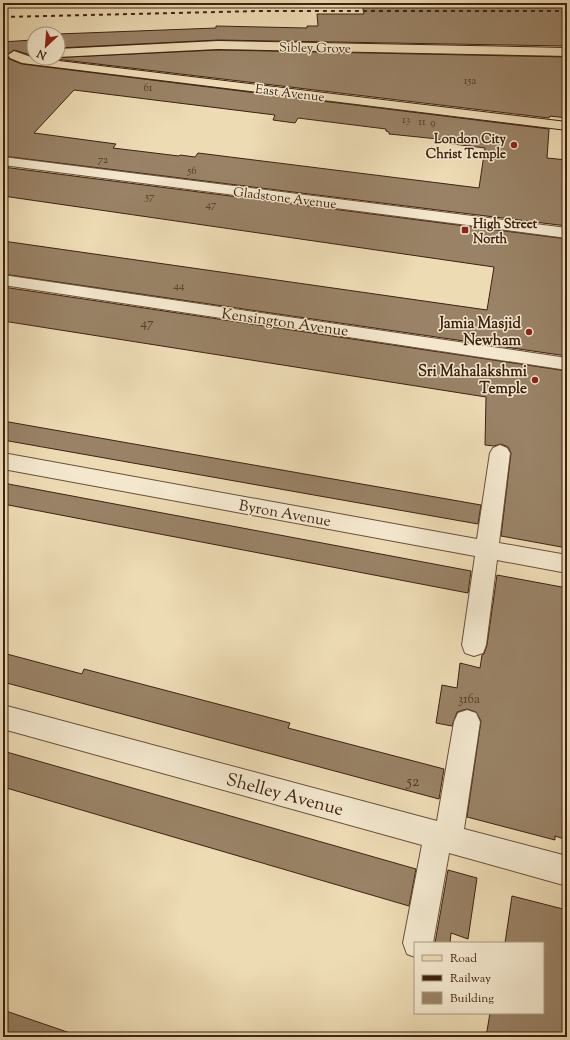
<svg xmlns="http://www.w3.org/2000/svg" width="570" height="1040" viewBox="0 0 570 1040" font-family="'Sorts Mill Goudy',serif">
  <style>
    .building { fill: #998266; stroke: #3f2211; fill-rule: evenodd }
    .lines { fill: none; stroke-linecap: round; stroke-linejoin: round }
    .minor-casing { stroke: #6a503a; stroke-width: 2 }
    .major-casing { stroke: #3f2211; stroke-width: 2 }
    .minor { fill: #f3e8ce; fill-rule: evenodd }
    .major { fill: #eddbb4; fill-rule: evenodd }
    .rail { stroke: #3f2211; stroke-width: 2; stroke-dasharray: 4 4; stroke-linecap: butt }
    .poi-dot { fill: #8f2418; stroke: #f3e8ce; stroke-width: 1.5 }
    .labels { text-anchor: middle; stroke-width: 3; stroke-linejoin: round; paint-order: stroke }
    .far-number-label { font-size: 11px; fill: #563a26 }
    .far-street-label { font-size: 13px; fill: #3f2211; stroke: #f3e8ce }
    .far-poi-label { font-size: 13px; font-weight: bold; fill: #3f2211; stroke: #f3e8ce; text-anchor: end }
    .number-label { font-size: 13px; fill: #563a26 }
    .street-label { font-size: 15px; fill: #3f2211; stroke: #f3e8ce }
    .poi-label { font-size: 15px; font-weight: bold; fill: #3f2211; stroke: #f3e8ce; text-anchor: end }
    .near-number-label { font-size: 16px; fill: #563a26 }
    .near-street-label { font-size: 18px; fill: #3f2211; stroke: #f3e8ce }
  </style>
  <rect width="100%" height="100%" fill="#eddbb4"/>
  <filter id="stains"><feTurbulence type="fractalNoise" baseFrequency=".005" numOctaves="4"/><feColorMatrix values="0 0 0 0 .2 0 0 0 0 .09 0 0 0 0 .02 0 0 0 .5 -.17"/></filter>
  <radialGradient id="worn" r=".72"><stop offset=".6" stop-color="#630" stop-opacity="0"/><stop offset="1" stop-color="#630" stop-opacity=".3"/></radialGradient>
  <!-- building -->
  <path class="building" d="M362,3L567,5V46L218,40L58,48V34L216,28V26L307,28V26H318L317,14H364Z
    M33,36L34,56L14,50L7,55L9,59L22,64L549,129L547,158L567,160V226L3,156V116L7,112H3V42L32,40ZM74,90L275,115L273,120L295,123L298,118L386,129V131L389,132V134L438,139L446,141L445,143L485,148L479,188L198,153L195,157L180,155L179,156L113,148L116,144L34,133Z
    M218,50L567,57V118L550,116L549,118L47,58Z
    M3,167L567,239V356L3,274V241L487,310L494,267L3,196Z
    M3,287L567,371V548L501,536L511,453L508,447L501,444L494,446L485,445L486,397L3,321Z
    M3,421L481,505L478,524L3,440Z
    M3,483L471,571L468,593L3,504Z
    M497,575L567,588V840L555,836V840L467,817L481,721L476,712L467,709L457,712L452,726L436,723L442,685L457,688L460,663L480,668L482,655L484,654L487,645Z
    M3,653L82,674L84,669L290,723L288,728L444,769L439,799L3,682Z
    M3,751L416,869L409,906L3,787Z
    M448,870L477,878L468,939L451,933L450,943H435Z
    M512,896L567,910V1037H486L490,1013H543V943H505Z
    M3,1010L73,1034L72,1037H3Z"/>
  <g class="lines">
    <defs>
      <path id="minor" d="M3,157L567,228V238L3,165Z
        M3,275L567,358V370L3,285Z
        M500,445L507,448L510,453L499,543L567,555V573L497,560L486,645L483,653L474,656L465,653L462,645L475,556L3,469V453L477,539L490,453L493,448Z
        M3,705L437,821L454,722L458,713L467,710L476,713L480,722L464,829L567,856V886L449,853L433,943H415V957L407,954L403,943L422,845L3,729Z"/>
      <path id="major" d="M218,41L567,48V56L218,49L58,57V49Z
        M14,51L34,58L567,122V130L22,63L10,58L8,55Z"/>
    </defs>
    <!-- minor casing -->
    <use href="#minor" class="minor-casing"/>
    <!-- major casing -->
    <use href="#major" class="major-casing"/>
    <!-- minor -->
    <use href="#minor" class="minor"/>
    <!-- major -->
    <use href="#major" class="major"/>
    <!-- rail -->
    <path class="rail" d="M535,3L567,4
      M163,6L289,3
      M3,17L259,11H567"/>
  </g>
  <!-- markers -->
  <g class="poi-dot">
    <circle cx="514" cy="145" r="4"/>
    <rect x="461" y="226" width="8" height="8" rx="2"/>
    <circle cx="529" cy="332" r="4"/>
    <circle cx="535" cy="380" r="4"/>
  </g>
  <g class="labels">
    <!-- far-number labels -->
    <g class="far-number-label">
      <text x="470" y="84">15a</text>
      <text x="148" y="91">61</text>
      <text x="406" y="123">13</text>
      <text x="422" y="125">11</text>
      <text x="433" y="126">9</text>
      <text x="103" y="163">72</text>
      <text x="192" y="174">56</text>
      <text x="150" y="200">57</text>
      <text x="211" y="208">47</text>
      <text x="179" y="289">44</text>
    </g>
    <!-- far-street labels -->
    <g class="far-street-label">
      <text transform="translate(315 47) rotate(1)" y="5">Sibley Grove</text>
      <text transform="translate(290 92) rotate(7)" y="5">East Avenue</text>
      <text transform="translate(285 197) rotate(7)" y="5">Gladstone Avenue</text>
    </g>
    <!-- far-poi labels -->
    <g class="far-poi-label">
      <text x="506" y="143">London City<tspan x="506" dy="15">Christ Temple</tspan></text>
      <text x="473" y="228" text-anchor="start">High Street<tspan x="473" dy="15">North</tspan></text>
    </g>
    <!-- number labels -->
    <g class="number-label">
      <text x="147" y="327">47</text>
      <text x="469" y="703">316a</text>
    </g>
    <!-- street labels -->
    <g class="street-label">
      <text transform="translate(285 322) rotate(8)" y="5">Kensington Avenue</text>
      <text transform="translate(285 513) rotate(10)" y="5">Byron Avenue</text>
    </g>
    <!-- poi labels -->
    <g class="poi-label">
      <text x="521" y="328">Jamia Masjid<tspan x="521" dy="17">Newham</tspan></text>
      <text x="527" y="376">Sri Mahalakshmi<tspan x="527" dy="17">Temple</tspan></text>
    </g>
    <!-- near-number labels -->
    <g class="near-number-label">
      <text x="413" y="786">52</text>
    </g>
    <!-- near-street labels -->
    <g class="near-street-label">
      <text transform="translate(285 794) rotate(15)" y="6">Shelley Avenue</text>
    </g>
  </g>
  <!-- margin -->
  <rect width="570" height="1040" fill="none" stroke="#eddbb4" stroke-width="16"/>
  <rect x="4" y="4" width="562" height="1032" fill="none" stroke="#3f2211" stroke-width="2"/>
  <rect x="8" y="8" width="554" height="1024" fill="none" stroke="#3f2211"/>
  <!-- legend -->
  <rect x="414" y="942" width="130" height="72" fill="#f3e8ce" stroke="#ab9982"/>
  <rect x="422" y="955" width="20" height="6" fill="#eddbb4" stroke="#ab9982"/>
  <text x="450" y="962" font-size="12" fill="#3f2211">Road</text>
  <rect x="422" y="975" width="20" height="6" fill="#3f2211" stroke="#ab9982"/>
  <text x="450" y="982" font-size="12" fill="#3f2211">Railway</text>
  <rect x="422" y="992" width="20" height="12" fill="#998266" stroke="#ab9982"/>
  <text x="450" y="1002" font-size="12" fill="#3f2211">Building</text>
  <!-- north arrow -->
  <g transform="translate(46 46) rotate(206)"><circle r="19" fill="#f3e8ce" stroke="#ab9982"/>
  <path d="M0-3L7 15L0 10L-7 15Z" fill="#8f2418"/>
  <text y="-6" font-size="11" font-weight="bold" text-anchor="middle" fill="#3f2211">N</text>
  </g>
  <rect width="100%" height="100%" filter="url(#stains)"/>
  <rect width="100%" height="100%" fill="url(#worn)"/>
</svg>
